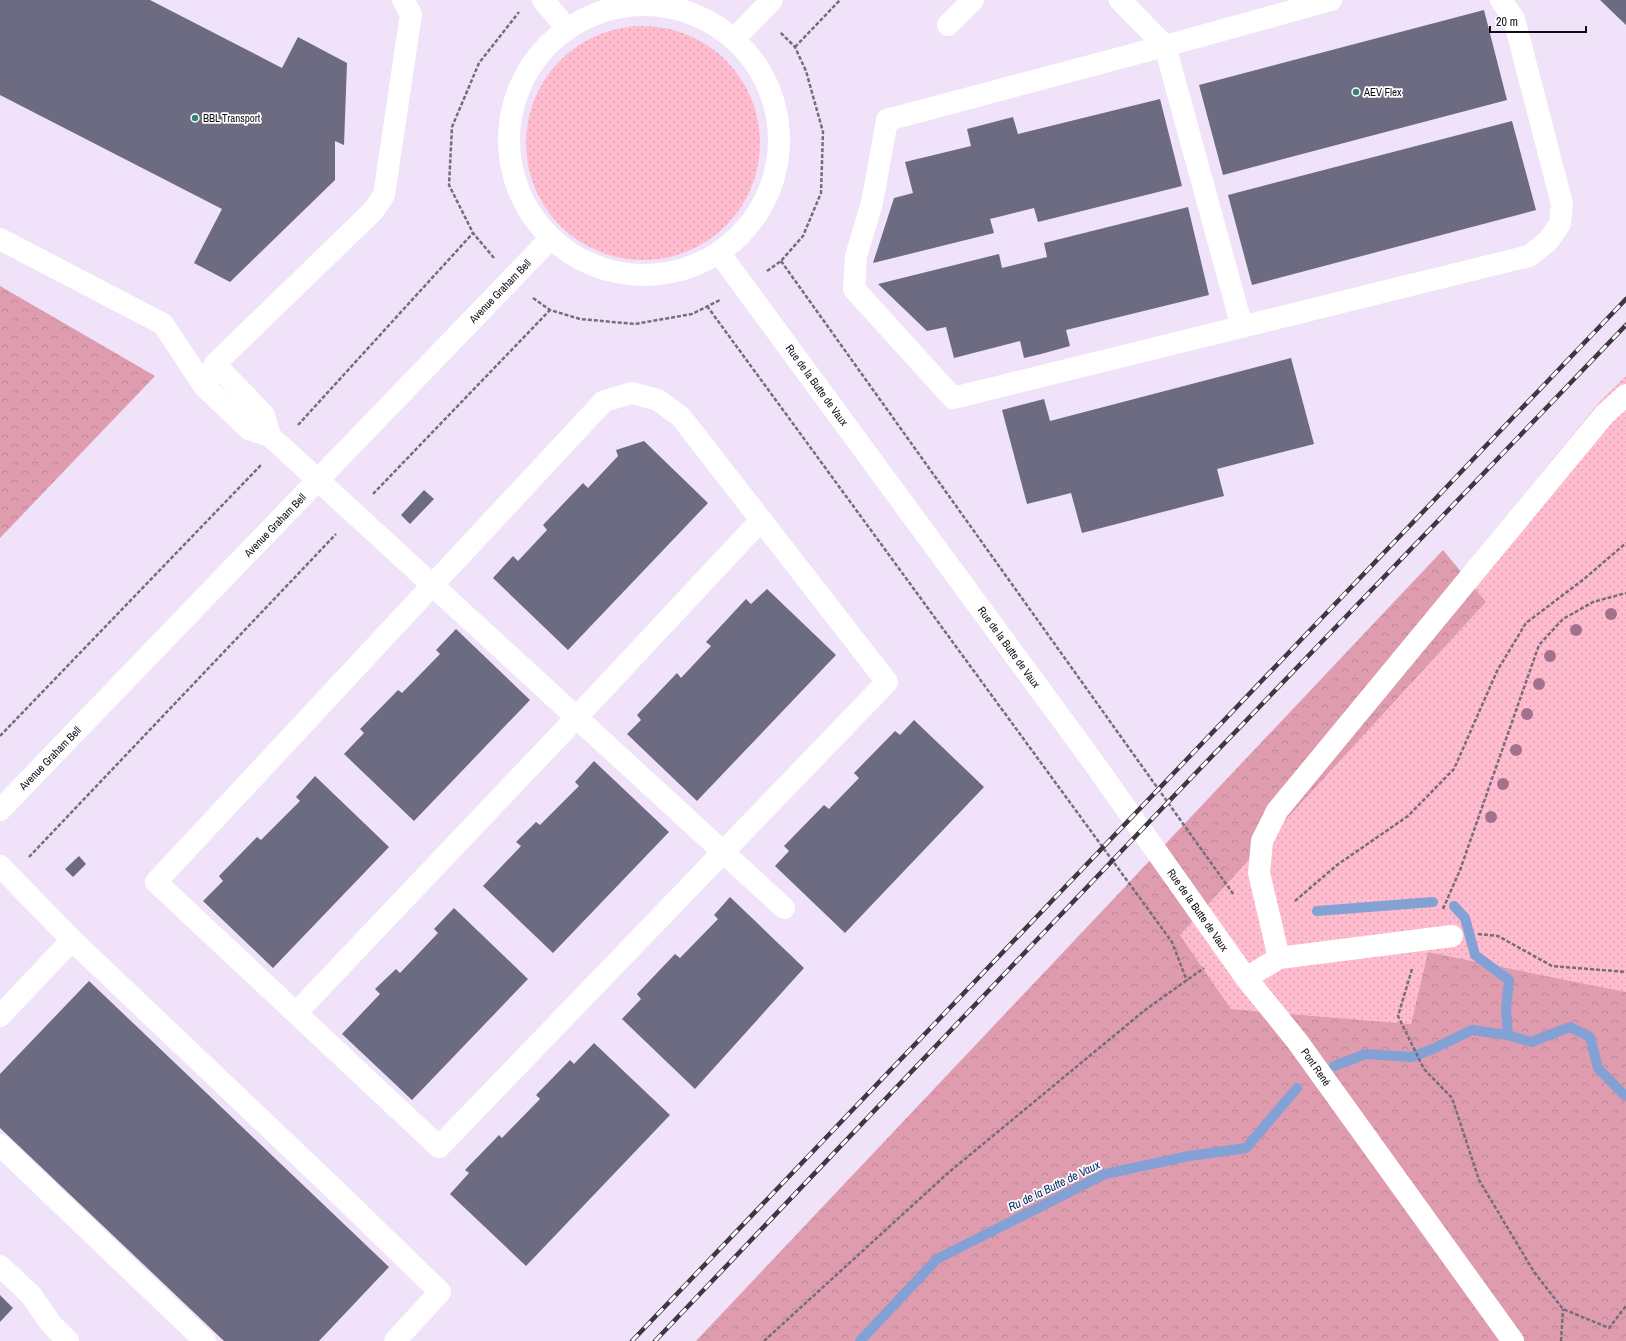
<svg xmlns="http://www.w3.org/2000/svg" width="1626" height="1341" viewBox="0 0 1626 1341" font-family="'Archivo Narrow',sans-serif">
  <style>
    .grass { fill: url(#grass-dots) }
    .forest { fill: url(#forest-crowns) }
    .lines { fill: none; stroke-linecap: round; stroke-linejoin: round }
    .stream { stroke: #83a1d4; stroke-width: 10 }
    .building { fill: #6c6b81 }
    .path { stroke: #766d7c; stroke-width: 2.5; stroke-dasharray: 4 2; stroke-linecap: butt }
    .minor { stroke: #fff; stroke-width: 22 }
    .rail-casing { stroke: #3c3741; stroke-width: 4.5 }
    .rail { stroke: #fff; stroke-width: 3; stroke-dasharray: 9; stroke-linecap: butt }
    .tree { fill: #a2728d }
    .poi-dot { fill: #3a8179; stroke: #fff; stroke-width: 1.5 }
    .labels { text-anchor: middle; stroke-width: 3.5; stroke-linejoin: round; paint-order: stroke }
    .poi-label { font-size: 11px; fill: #0f0b12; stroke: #fff; text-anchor: start }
    .street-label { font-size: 11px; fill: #0f0b12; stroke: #fff }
    .water-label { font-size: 12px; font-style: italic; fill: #0c2d69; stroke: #fff }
  </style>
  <defs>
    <pattern id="grass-dots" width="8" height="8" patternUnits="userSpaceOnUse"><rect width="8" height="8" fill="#febcce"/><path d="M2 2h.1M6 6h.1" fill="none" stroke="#d8a0b0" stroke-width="1.8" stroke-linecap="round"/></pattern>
    <pattern id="forest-crowns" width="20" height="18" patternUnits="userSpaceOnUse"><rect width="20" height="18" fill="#df9caf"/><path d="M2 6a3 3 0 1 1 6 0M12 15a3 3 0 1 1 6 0" fill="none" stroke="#be8596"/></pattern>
  </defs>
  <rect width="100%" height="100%" fill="#efe2f9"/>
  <!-- grass -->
  <path class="grass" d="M526 143a117 117 0 1 1 234 0a117 117 0 1 1-234 0Z
    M1626,376V992L1428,952L1411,1024L1231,1009L1180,935L1486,602L1461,572L1601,400Z"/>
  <!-- forest -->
  <path class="forest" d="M0,286L155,376L0,538Z
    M1443,550L1486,602L1180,935L1231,1009L1411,1024L1428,952L1626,992V1341H696Z"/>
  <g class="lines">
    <!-- stream -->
    <path class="stream" d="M1454,906L1465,918L1475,955L1509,980L1506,1009L1508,1035
      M1317,911L1433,902
      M1334,1066L1366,1054L1411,1057L1433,1049L1472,1030L1508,1035L1531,1042L1570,1027L1590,1037L1598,1068L1624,1095H1626
      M860,1341L937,1259L1105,1174L1189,1156L1246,1148L1297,1088"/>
  </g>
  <!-- building -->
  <path class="building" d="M0,0H150L282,68L298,37L347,63L344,145L335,141V180L230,282L194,263L222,209L0,95Z
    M1600,0H1626V25Z
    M1484,10L1507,100L1223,175L1199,85Z
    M1160,99L1182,186L1038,222L1034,208L990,219L994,233L873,263L894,198L913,193L905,162L971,146L967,129L1013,117L1018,134Z
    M1512,121L1536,210L1252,285L1228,195Z
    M1188,207L1209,295L1066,330L1070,346L1041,354L1024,358L1020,341L954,358L946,327L927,331L878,284L999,254L1002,268L1047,257L1044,243Z
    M1291,358L1314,444L1217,469L1224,496L1082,533L1071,493L1027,504L1002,410L1044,399L1050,421Z
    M644,441L708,503L568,650L493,578L513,556L518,561L547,530L543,525L583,483L588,488L618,456L616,450Z
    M424,490L434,499L410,524L401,515Z
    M767,589L836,655L697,801L627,734L641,720L637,715L677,673L681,678L711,646L706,642L746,599L751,604Z
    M456,629L530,700L414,821L344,754L364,733L360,729L398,690L402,693L440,654L436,650Z
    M914,720L984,787L845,933L775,866L789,851L784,846L824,805L829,809L859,778L854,773L895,731L900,735Z
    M594,761L669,832L553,953L483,886L521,846L516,842L536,822L540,825L579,786L575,782Z
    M315,776L389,847L273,968L203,901L223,881L219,876L257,837L261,840L300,801L296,797Z
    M79,856L86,864L73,877L65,869Z
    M730,897L804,968L695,1089L622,1019L641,999L637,994L675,954L680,958L718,919L714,915Z
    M454,908L528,979L412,1100L342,1034L380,994L375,989L396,969L400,973L438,933L434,929Z
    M89,981L389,1267L319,1341H224L0,1128V1074Z
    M594,1043L670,1115L526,1266L450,1194L469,1173L465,1170L499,1135L502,1138L540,1099L536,1095L570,1060L574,1064Z
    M0,1295L13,1308L0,1322Z"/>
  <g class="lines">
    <!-- path -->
    <path class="path" d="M795,47L840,0
      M494,258L473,233L449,185L452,127L479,63L519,12
      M781,261L1234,895
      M767,271L781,261L803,236L821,193L823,132L806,71L795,47L780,32
      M533,298L550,310L580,319L635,324L692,314L720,300
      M707,306L1172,942L1187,981
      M298,425L473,233
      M373,494L550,310
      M0,736L261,465
      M29,857L336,534
      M1295,901L1337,865L1408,816L1454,769L1497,671L1526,623L1584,579L1626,543
      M1443,909L1460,870L1539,645L1563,619L1593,602L1626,593
      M1478,934L1498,936L1552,966L1626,972
      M1412,969L1398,1016L1424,1069L1452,1098L1479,1180L1534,1272L1563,1309L1609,1328L1626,1306
      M764,1341L948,1173L1145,1010L1204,968
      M1561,1341L1563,1309"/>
    <!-- minor -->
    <path class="minor" d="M543,0L565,26
      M1120,0L1165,46L1242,327
      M1331,0L1165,46L887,120L872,203L856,256L854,289L953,398L1529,256L1548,241L1560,224L1562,204L1514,19L1501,0
      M509 140a135 135 0 1 1 270 0a135 135 0 1 1-270 0Z
      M948,25L973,0
      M735,38L772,0
      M0,239L163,324L204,386L249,429L270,436L318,480L784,908
      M720,254L1091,759L1246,978L1297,1041L1513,1341
      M215,364L264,415L270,436
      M204,386L215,364L373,211L384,195L411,14L403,0
      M632,393L658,400L681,417L887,682L439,1147L156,882L604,401Z
      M0,810L550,239
      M0,866L72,940L333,1188L440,1292L395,1341
      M1279,958L1259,873L1262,841L1277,811L1604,415L1626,395
      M1246,978L1279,958L1452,936
      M296,1013L576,718L761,520
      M0,1016L72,940
      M0,1145L205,1341
      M0,1266L31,1295L51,1324L68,1341"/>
    <defs>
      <path id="rail" d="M632,1341L1626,299
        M655,1341L1192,777L1626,325"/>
    </defs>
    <!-- rail casing -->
    <use href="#rail" class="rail-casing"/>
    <!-- rail -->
    <use href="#rail" class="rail"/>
  </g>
  <!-- trees -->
  <g class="tree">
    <circle cx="1611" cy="614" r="6"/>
    <circle cx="1576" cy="630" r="6"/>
    <circle cx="1550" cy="656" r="6"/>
    <circle cx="1539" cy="684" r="6"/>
    <circle cx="1527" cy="714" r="6"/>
    <circle cx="1516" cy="750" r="6"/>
    <circle cx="1503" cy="784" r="6"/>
    <circle cx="1491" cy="817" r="6"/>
  </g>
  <!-- markers -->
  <g class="poi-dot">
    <circle cx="1356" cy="92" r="4"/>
    <circle cx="195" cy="118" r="4"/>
  </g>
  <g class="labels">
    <!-- poi labels -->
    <g class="poi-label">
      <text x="1364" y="96">AEV Flex</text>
      <text x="203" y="122">BBL Transport</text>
    </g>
    <!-- street labels -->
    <g class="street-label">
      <text transform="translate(500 291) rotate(-46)" y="4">Avenue Graham Bell</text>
      <text transform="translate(817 385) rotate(54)" y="4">Rue de la Butte de Vaux</text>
      <text transform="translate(275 525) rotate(-46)" y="4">Avenue Graham Bell</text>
      <text transform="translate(1009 647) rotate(54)" y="4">Rue de la Butte de Vaux</text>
      <text transform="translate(50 758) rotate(-46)" y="4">Avenue Graham Bell</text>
      <text transform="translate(1198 910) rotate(55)" y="4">Rue de la Butte de Vaux</text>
      <text transform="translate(1316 1067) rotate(55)" y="4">Pont René</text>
    </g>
    <!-- water labels -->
    <g class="water-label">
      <text transform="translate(1054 1186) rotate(-26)" y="4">Ru de la Butte de Vaux</text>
    </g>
  </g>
  <!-- scale -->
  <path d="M1490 26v6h96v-6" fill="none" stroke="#0f0b12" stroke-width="2"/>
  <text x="1496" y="26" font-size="12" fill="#0f0b12" stroke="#ffffff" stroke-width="3" paint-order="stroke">20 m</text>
</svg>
